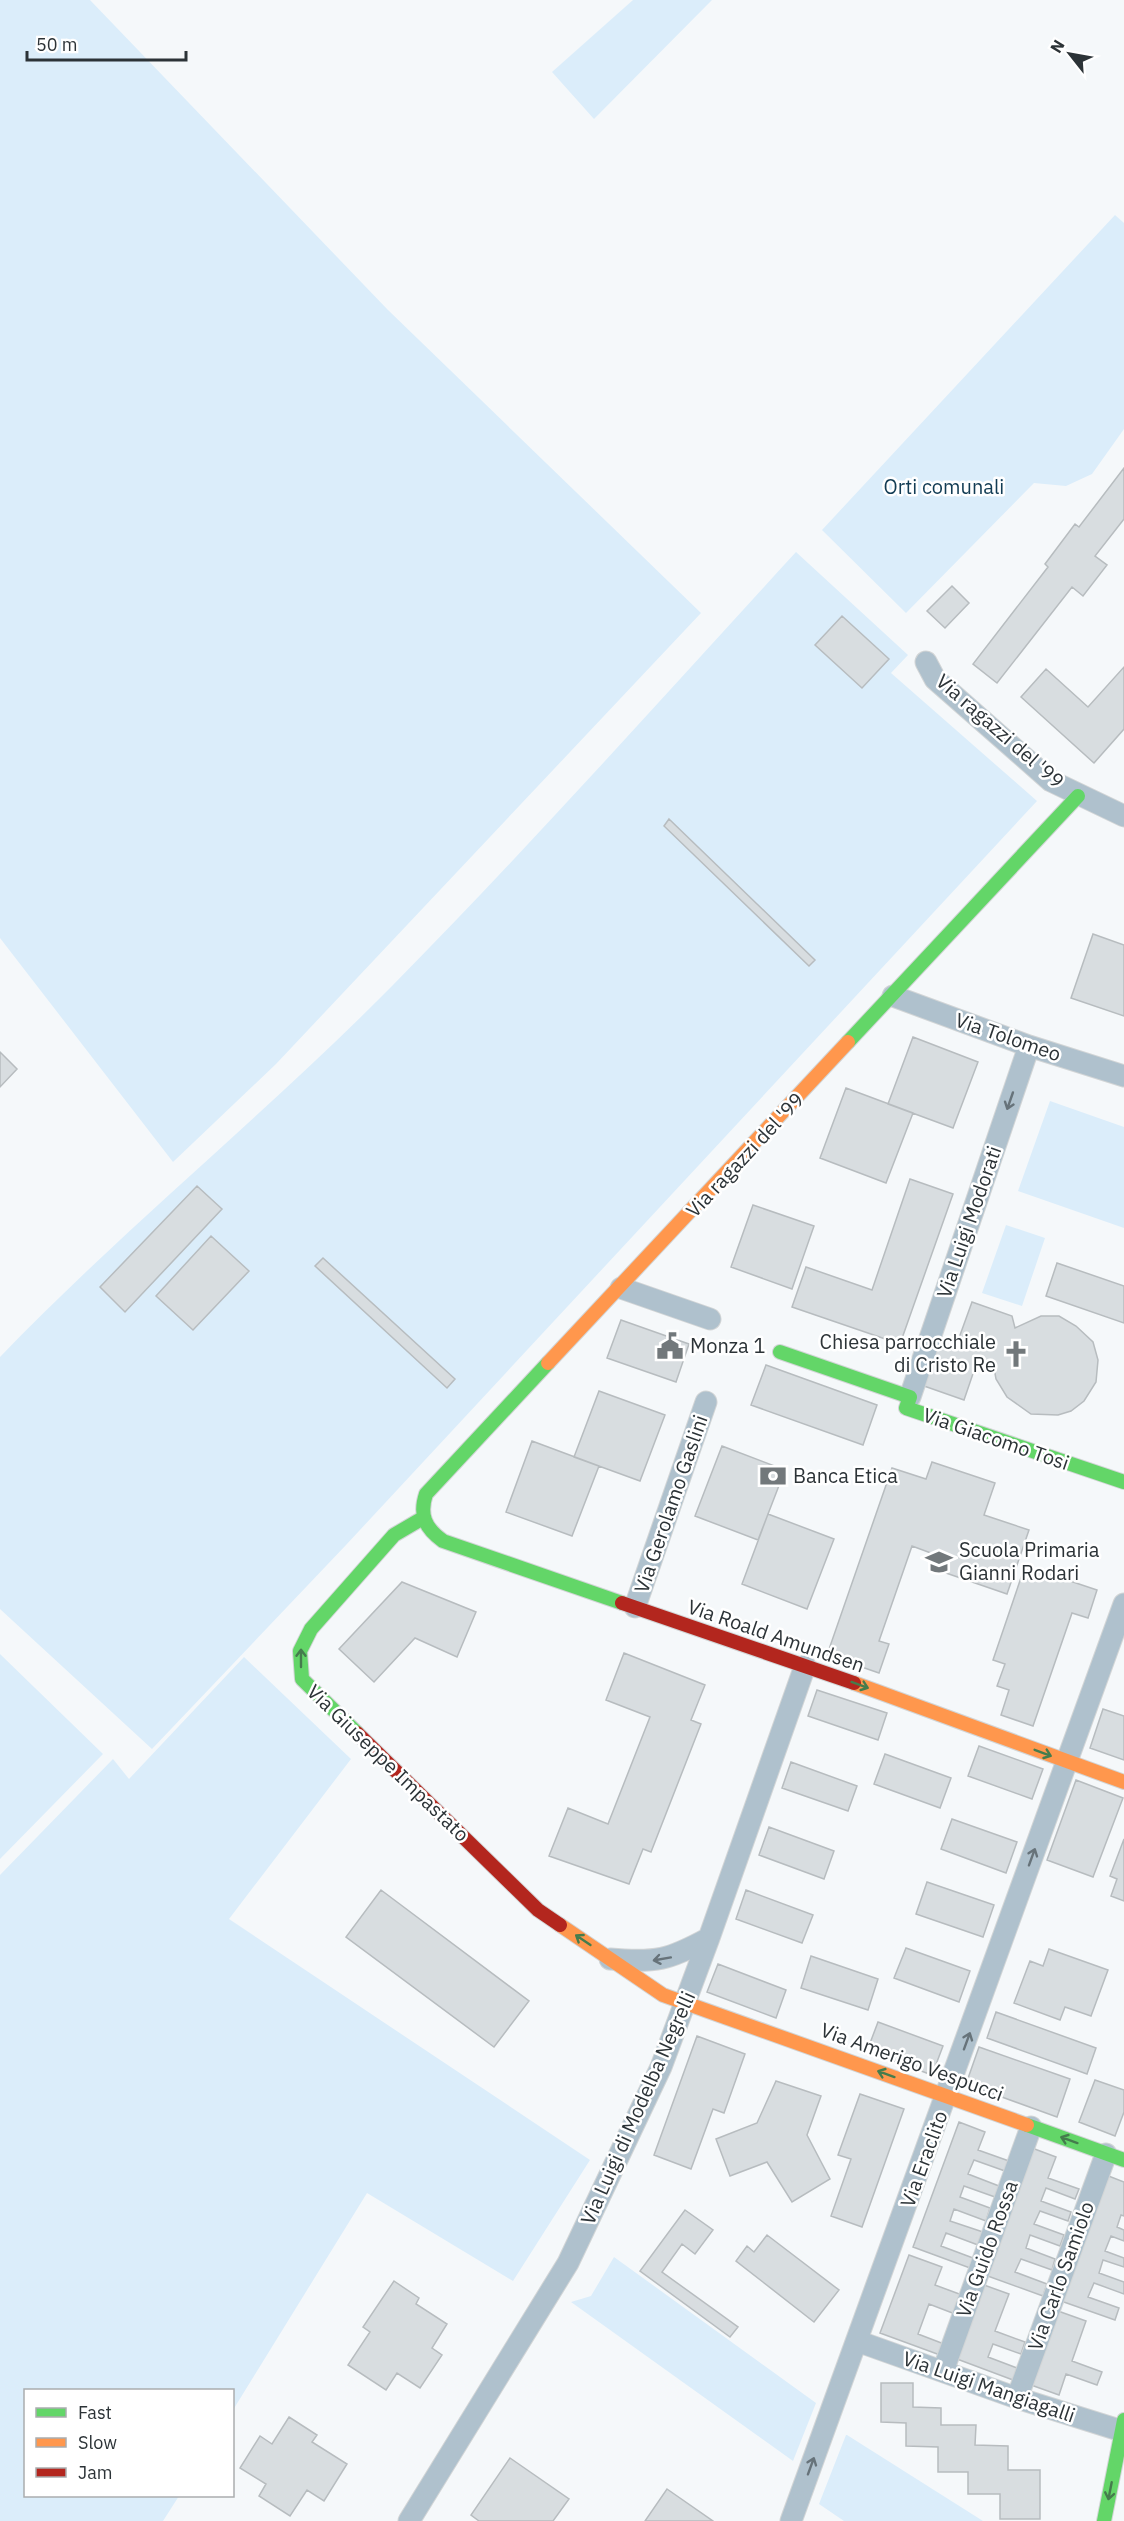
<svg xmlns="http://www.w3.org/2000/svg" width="1124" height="2521" viewBox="0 0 1124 2521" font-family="'IBM Plex Sans',sans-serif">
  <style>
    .green { fill: #dbedfa }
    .building { fill: #d8dde0; stroke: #b7bcbf; stroke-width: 1.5 }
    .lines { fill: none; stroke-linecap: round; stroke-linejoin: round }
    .street-casing { stroke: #d2d5d6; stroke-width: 23 }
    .fast-casing { stroke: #d2d5d6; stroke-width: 16 }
    .slow-casing { stroke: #d2d5d6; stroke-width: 16 }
    .jam-casing { stroke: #d2d5d6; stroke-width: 16 }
    .street { stroke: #afc1cd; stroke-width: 21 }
    .fast { stroke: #63d668; stroke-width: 14 }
    .slow { stroke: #ff974d; stroke-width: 14 }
    .jam { stroke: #b3261e; stroke-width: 14 }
    .oneway { stroke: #67737a }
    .oneway2 { stroke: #457c4d }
    .labels { text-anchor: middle; stroke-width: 5; stroke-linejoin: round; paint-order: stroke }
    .park-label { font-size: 20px; fill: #123c54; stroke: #fff }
    .street-label { font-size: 20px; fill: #2c3337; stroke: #fff }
    .poi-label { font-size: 20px; fill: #2c3337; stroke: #fff; text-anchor: start }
  </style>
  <rect width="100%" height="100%" fill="#f5f8fa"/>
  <!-- green -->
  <path class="green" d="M0,0H90L388,310L701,613L276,1064L173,1162L0,938Z
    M633,0H712L594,119L552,72Z
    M1115,215L1124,223V429L1092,474L1066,486L1034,483L906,613L822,530Z
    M796,552L908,655L891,673L1037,801L346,1545L152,1749L0,1609V1357C125,1227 266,1114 393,985C531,845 663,697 796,552Z
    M1050,1101L1124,1127V1228L1018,1191Z
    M1006,1225L1045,1238L1022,1306L982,1293Z
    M0,1654L103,1754L0,1859Z
    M244,1657L351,1759L229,1919L590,2160L513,2281L367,2193L233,2410L232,2390H26V2496H179L163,2521H0V1875L113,1759L129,1779Z
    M614,2257L816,2403L793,2461L571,2302L591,2296Z
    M846,2435H847L983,2521H844L819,2504Z"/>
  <!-- building -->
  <path class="building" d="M1124,468V519L1095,556L1107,565L1083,596L1072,587L997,683L973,664L1048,567L1045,564L1075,524L1079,527Z
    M952,586L969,603L945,628L927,611Z
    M842,616L889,659L862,688L815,645Z
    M1124,667V729L1094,763L1021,697L1046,669L1088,707Z
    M669,819L815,960L809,966L664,826Z
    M1093,934L1124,945V1016L1071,998Z
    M913,1037L978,1062L953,1128L888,1104Z
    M0,1052L17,1069L0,1087Z
    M846,1088L913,1113L886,1183L820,1158Z
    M910,1179L953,1194L900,1344L792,1307L806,1267L872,1290Z
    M197,1186L222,1209L125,1312L100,1287Z
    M753,1205L814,1226L792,1289L731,1267Z
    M211,1236L249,1271L193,1330L156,1296Z
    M323,1258L455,1379L447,1388L315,1266Z
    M1057,1263L1124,1286V1323L1046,1296Z
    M972,1302L1012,1316L1015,1328L1041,1316H1059L1076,1326L1093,1342L1098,1360L1096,1382L1084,1401L1071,1411L1058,1415L1031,1414L1007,1397L996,1379L994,1368L978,1359L964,1400L924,1386L938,1344L955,1349Z
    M621,1320L689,1344L676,1382L607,1358Z
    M766,1365L877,1405L863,1445L751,1405Z
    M599,1391L665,1415L640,1481L574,1457Z
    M532,1441L599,1466L572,1536L506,1512Z
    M722,1446L785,1470L758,1540L695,1516Z
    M932,1462L995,1483L984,1515L1029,1530L1007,1594L943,1572L947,1559L912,1546L879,1641L889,1644L879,1673L827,1655L892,1468L926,1479Z
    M768,1514L834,1539L807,1609L742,1584Z
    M1025,1566L1097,1590L1088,1618L1072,1613L1033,1726L1001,1715L1009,1690L997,1686L1005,1664L993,1660Z
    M402,1582L476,1612L457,1657L415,1638L374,1682L339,1649Z
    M624,1653L705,1685L691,1720L701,1724L651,1852L643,1849L629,1884L549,1856L568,1808L608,1824L650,1717L606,1700Z
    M817,1690L887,1713L878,1740L808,1716Z
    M1103,1709L1124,1716V1760L1090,1748Z
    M979,1746L1043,1769L1032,1799L968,1776Z
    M885,1754L951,1778L940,1808L874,1784Z
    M791,1762L857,1786L848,1811L782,1788Z
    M1076,1780L1123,1798L1093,1877L1047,1860Z
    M952,1819L1017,1842L1006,1873L941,1849Z
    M769,1827L834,1851L824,1879L759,1855Z
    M1124,1839V1901L1111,1896L1117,1879L1110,1876Z
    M927,1882L994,1905L983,1937L916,1914Z
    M381,1890L529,2001L494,2047L346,1937Z
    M746,1890L813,1915L802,1943L736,1919Z
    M906,1948L970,1971L959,2002L894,1978Z
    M1049,1949L1108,1970L1091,2016L1065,2007L1060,2020L1014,2003L1030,1961L1043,1966Z
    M811,1956L878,1979L868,2010L801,1988Z
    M718,1964L786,1990L776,2018L707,1992Z
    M996,2012L1096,2048L1087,2074L987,2038Z
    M878,2022L943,2046L932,2075L867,2051Z
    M697,2036L745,2054L724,2113L713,2109L691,2169L654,2155Z
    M979,2047L1070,2079L1057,2117L966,2084Z
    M1095,2080L1124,2090V2112L1115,2136L1079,2122Z
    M776,2081L821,2096L807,2135L830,2179L792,2202L767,2162L730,2176L716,2139L757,2123Z
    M860,2094L904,2109L862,2227L831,2216L851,2159L838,2155Z
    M959,2122L985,2132L978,2150L1009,2161L1005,2171L974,2160L968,2174L999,2186L995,2197L964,2186L960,2197L990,2208L986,2221L954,2209L950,2221L983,2232L978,2245L946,2233L941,2246L973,2258L970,2268L913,2247Z
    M1032,2148L1056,2157L1048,2178L1079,2189L1075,2199L1046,2188L1041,2201L1071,2212L1068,2221L1040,2211L1034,2224L1064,2235L1060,2246L1030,2235L1026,2248L1055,2259L1052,2270L1021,2259L1015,2272L1047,2284L1043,2296L985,2275Z
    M1106,2175L1124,2182V2216L1121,2215L1117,2227L1124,2230V2241L1111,2236L1105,2251L1124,2258V2267L1103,2260L1099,2273L1124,2282V2294L1094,2283L1088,2297L1119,2308L1115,2320L1061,2301Z
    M685,2210L713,2230L695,2254L682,2244L662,2272L738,2327L730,2337L640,2271Z
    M767,2235L839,2290L814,2322L736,2261L747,2246L754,2252Z
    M909,2255L942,2267L935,2285L962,2295L955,2314L929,2304L918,2334L944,2344L940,2355L880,2333Z
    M394,2281L419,2298L416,2304L447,2324L432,2348L442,2355L420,2388L397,2373L386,2390L348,2365L370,2332L363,2327Z
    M984,2285L1009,2294L995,2331L1025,2342L1021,2354L993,2344L988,2357L1017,2368L1013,2380L957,2359Z
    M1058,2311L1086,2321L1072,2361L1102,2372L1097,2385L1066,2374L1059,2395L1031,2385Z
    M881,2383H913V2407L941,2408V2425H976L975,2445L1008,2446V2470H1040V2519H1000V2494H968V2472H938V2447L906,2446V2423L881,2422Z
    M289,2417L317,2435L312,2442L347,2464L324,2501L307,2490L290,2516L259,2496L266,2484L240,2468L260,2436L272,2444Z
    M510,2458L569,2499L553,2521H479L471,2515Z
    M667,2489L713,2521H645Z"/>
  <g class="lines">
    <defs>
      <path id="street" d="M926,662L935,679L1051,781L1124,816
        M893,996L1029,1046L1124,1076
        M621,1288L710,1319
        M910,1397L1029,1046
        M635,1607L706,1402
        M610,1959C656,1963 669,1960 709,1938
        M857,2341L1017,2398L1122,2431
        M943,2371L1031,2127
        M1017,2398L1106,2154
        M409,2521L568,2263L661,2067L709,1938L805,1666
        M791,2521L1124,1604"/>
      <path id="fast" d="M848,1042L1078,796
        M780,1352L910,1397L906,1408L1124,1482
        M548,1363L426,1494C419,1515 425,1528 443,1541L622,1603
        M357,1733L302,1679L300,1651L311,1629L394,1535L423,1518
        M1027,2125L1124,2160
        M1104,2521L1124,2420"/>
      <path id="slow" d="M548,1363L848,1042
        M854,1683L1124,1782
        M560,1925L663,1995L1027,2125"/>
      <path id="jam" d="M622,1603L854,1683
        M357,1733L538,1910L560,1925"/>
    </defs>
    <!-- street casing -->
    <use href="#street" class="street-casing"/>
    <!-- fast casing -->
    <use href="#fast" class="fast-casing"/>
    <!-- slow casing -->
    <use href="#slow" class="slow-casing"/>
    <!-- jam casing -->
    <use href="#jam" class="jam-casing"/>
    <!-- street -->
    <use href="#street" class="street"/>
    <!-- fast -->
    <use href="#fast" class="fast"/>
    <!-- slow -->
    <use href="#slow" class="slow"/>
    <!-- jam -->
    <use href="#jam" class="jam"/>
  </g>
  <!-- one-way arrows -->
  <defs><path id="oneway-shaft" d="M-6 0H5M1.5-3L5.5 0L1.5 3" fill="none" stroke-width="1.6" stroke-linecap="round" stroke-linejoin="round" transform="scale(1.5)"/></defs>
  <g class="oneway">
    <use href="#oneway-shaft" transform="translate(1010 1101) rotate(109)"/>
    <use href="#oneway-shaft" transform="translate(1032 1857) rotate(-70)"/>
    <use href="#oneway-shaft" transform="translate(662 1959) rotate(170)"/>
    <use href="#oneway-shaft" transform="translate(967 2041) rotate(-70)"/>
    <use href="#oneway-shaft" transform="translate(811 2466) rotate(-70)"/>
  </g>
  <g class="oneway2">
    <use href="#oneway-shaft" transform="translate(301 1658) rotate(-90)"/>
    <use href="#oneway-shaft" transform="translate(860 1685) rotate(20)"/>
    <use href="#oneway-shaft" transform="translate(1043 1753) rotate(21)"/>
    <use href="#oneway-shaft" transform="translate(583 1940) rotate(-146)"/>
    <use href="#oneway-shaft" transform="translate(886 2074) rotate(-160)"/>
    <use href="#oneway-shaft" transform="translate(1069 2140) rotate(-160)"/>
    <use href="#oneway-shaft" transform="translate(1110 2491) rotate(101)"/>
  </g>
  <!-- icons -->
  <defs>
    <symbol id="civic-bare" viewBox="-9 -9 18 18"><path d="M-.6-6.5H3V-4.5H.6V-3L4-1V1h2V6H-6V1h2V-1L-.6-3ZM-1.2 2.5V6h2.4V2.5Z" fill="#72787b" stroke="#fff" stroke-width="2.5" paint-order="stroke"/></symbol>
    <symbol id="church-bare" viewBox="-9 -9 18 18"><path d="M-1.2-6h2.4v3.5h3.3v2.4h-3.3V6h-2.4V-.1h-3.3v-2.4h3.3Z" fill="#72787b" stroke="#fff" stroke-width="2.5" paint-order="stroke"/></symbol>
    <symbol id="bank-bare" viewBox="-9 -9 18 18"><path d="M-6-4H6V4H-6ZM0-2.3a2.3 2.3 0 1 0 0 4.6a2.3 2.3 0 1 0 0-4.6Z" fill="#72787b" stroke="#fff" stroke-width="2.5" paint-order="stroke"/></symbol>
    <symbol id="school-bare" viewBox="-9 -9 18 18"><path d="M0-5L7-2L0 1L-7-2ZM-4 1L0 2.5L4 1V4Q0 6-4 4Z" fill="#72787b" stroke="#fff" stroke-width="2.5" paint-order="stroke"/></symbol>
  </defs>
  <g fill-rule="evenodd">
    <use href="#civic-bare" x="651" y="1327" width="38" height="38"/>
    <use href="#church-bare" x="997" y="1335" width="38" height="38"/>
    <use href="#bank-bare" x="754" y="1457" width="38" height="38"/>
    <use href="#school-bare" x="920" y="1543" width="38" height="38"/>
  </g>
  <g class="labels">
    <!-- park labels -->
    <g class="park-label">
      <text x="944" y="494">Orti comunali</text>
    </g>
    <!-- street labels -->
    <g class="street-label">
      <text transform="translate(1000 731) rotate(41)" y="7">Via ragazzi del '99</text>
      <text transform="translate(1008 1037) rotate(19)" y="7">Via Tolomeo</text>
      <text transform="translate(745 1155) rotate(-47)" y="7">Via ragazzi del '99</text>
      <text transform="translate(969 1222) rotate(-71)" y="7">Via Luigi Modorati</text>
      <text transform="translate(996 1439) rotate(19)" y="7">Via Giacomo Tosi</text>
      <text transform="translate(671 1504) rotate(-71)" y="7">Via Gerolamo Gaslini</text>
      <text transform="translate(776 1636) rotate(19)" y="7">Via Roald Amundsen</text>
      <text transform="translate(388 1763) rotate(44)" y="7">Via Giuseppe Impastato</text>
      <text transform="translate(912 2062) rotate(20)" y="7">Via Amerigo Vespucci</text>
      <text transform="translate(638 2108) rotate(-66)" y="7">Via Luigi di Modelba Negrelli</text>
      <text transform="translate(924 2159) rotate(-70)" y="7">Via Eraclito</text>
      <text transform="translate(987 2249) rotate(-70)" y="7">Via Guido Rossa</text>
      <text transform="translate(1061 2276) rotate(-70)" y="7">Via Carlo Samiolo</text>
      <text transform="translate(989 2387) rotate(19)" y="7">Via Luigi Mangiagalli</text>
    </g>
    <!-- poi labels -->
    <g class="poi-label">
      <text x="996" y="1349" text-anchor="end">Chiesa parrocchiale<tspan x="996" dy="23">di Cristo Re</tspan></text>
      <text x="690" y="1353">Monza 1</text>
      <text x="793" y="1483">Banca Etica</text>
      <text x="959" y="1557">Scuola Primaria<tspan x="959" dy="23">Gianni Rodari</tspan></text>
    </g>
  </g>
  <!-- legend -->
  <rect x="24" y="2389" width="210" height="108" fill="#ffffff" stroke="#abadaf" stroke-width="1.5"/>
  <rect x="36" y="2408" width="30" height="9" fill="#63d668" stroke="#abadaf" stroke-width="1.5"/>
  <text x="78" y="2419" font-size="18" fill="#2c3337">Fast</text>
  <rect x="36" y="2438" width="30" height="9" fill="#ff974d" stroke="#abadaf" stroke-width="1.5"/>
  <text x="78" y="2449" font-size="18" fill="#2c3337">Slow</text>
  <rect x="36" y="2468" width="30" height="9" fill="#b3261e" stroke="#abadaf" stroke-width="1.5"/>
  <text x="78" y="2479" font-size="18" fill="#2c3337">Jam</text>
  <!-- north arrow -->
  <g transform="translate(1070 54) rotate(301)" stroke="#ffffff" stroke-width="4.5" paint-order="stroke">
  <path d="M0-4.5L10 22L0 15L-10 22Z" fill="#2c3337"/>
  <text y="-9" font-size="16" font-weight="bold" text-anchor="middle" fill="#2c3337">N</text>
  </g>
  <!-- scale -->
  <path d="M27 51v9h159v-9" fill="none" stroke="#2c3337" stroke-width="3"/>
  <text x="36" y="51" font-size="18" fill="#2c3337" stroke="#ffffff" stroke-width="4.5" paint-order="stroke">50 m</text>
</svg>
